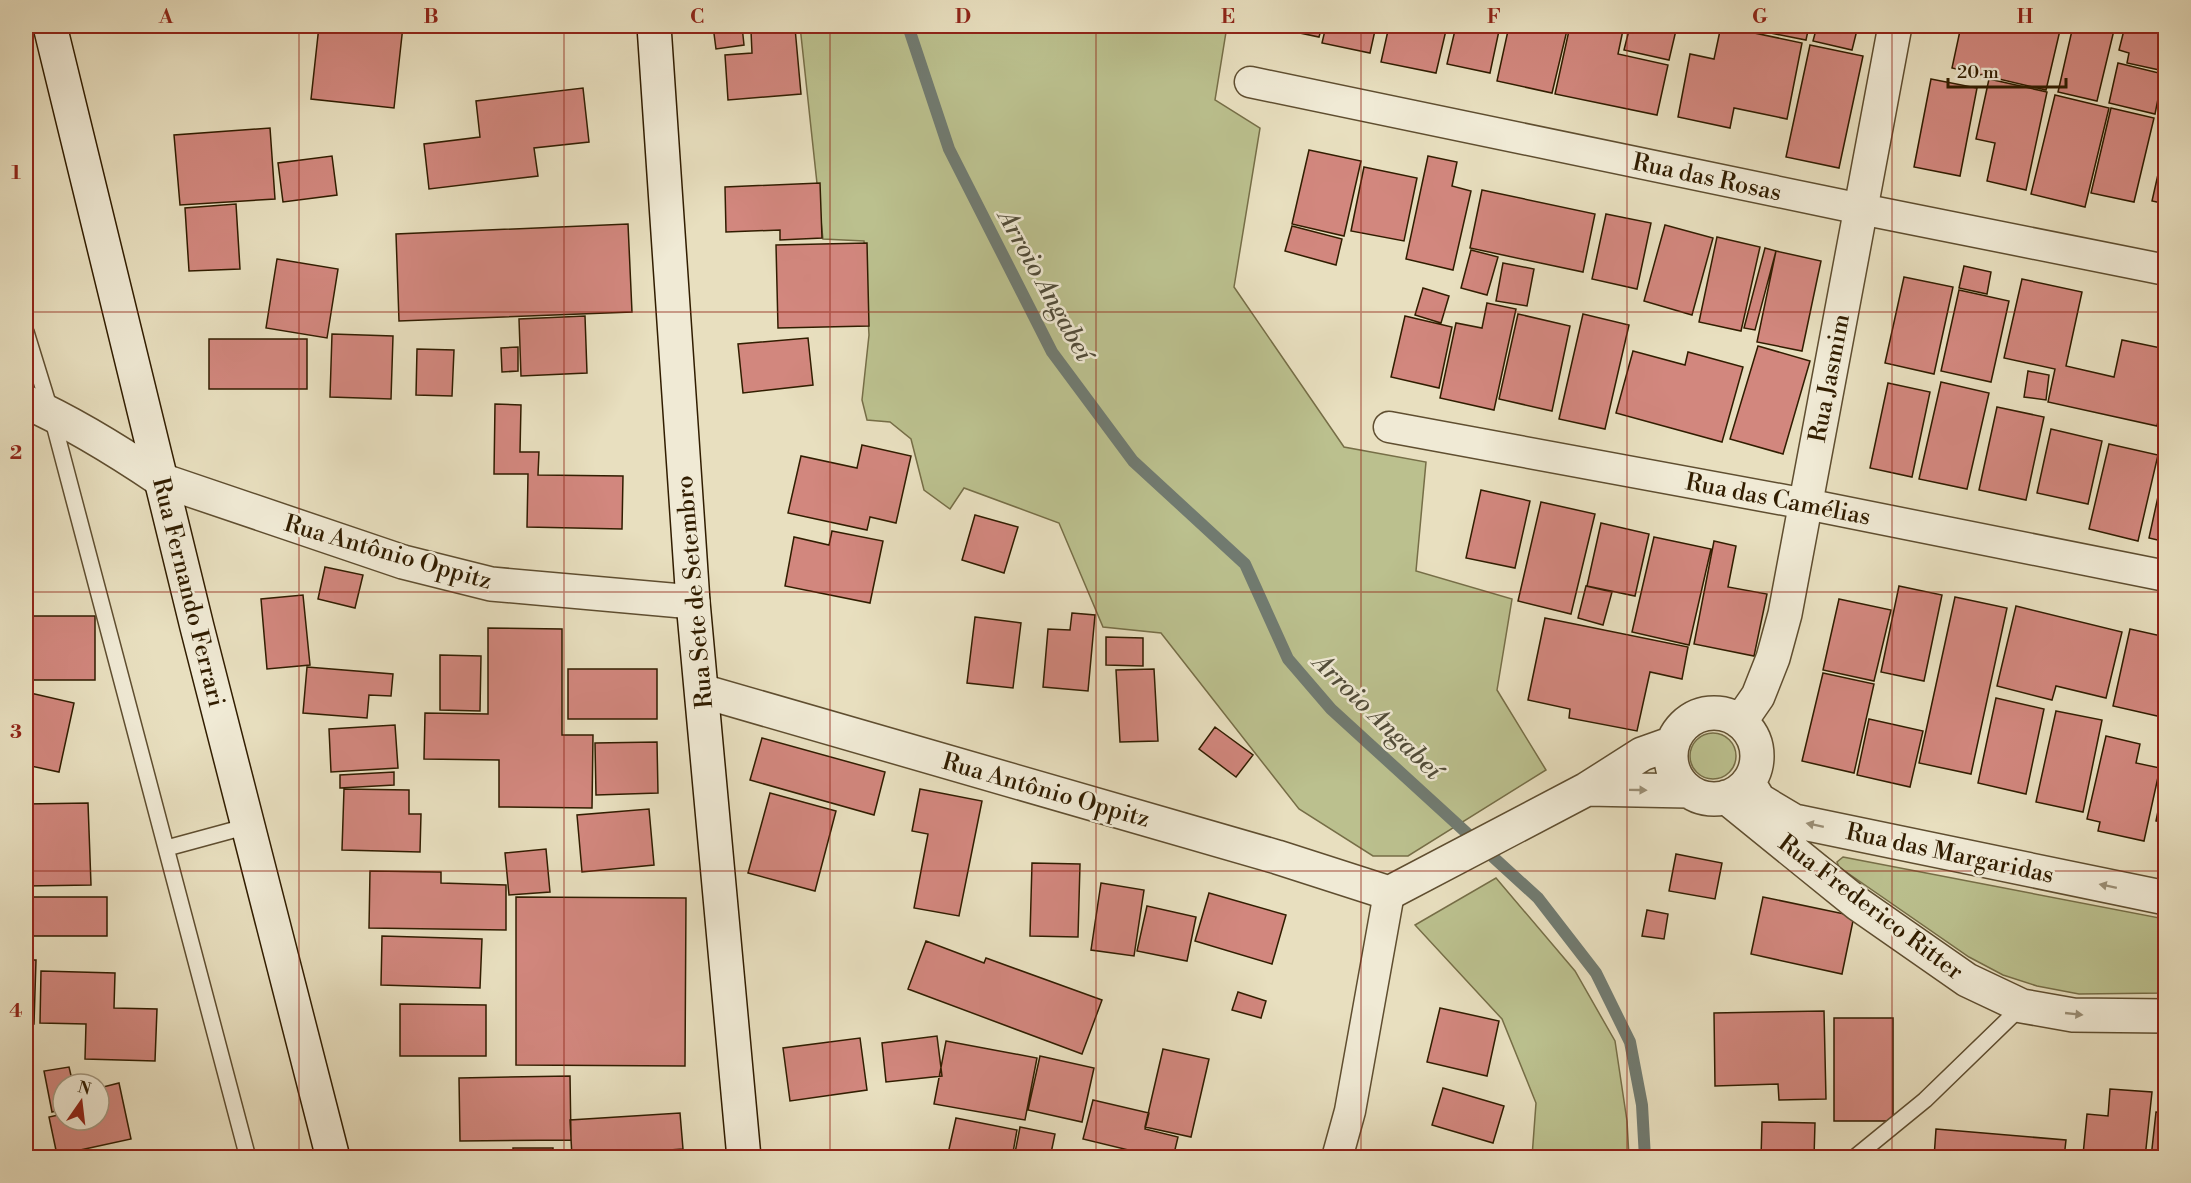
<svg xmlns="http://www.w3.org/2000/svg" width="2191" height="1183" viewBox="0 0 2191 1183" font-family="'Libre Bodoni',serif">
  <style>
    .green { fill: #bbc08e; stroke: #766e47; stroke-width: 1.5 }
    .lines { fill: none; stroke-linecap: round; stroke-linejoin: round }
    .stream { stroke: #717b71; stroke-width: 12 }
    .building { fill: #d2877e; stroke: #311d00; stroke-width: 1.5 }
    .service-casing { stroke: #5f4e30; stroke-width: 18 }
    .minor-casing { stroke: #5f4e30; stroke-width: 33 }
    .tertiary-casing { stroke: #5f4e30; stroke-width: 36 }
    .secondary-casing { stroke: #311d00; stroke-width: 36 }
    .service { stroke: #f0ead5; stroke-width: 15 }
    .minor { stroke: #f0ead5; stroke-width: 30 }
    .tertiary { stroke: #f0ead5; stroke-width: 33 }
    .secondary { stroke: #f0ead5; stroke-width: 33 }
    .oneway { fill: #9a8e75 }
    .grid { fill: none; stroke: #8f2418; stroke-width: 1.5; stroke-opacity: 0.55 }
    .labels { text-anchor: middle; stroke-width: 5; stroke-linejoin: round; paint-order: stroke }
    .street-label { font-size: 24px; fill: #311d00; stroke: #f0ead5 }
    .water-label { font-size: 26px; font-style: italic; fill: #514c39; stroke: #f0ead5 }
    .neatline { fill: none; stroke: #8f2418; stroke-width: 2 }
    .grid-label { font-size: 20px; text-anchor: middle; font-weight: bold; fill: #8f2418 }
  </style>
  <rect width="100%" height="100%" fill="#e8dfbf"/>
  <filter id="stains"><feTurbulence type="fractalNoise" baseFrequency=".00333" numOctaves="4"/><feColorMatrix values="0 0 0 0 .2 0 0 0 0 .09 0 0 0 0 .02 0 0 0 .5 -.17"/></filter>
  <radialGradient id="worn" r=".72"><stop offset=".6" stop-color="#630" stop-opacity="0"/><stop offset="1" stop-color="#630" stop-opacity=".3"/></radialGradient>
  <!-- green -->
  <path class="green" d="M800,26H1227L1215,100L1260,128L1234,287L1344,447L1426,462L1416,571L1512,599L1497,690L1546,770L1408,856H1373L1299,809L1161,633L1103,627L1059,523L964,488L950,509L924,490L911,439L890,422L867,420L862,400L869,335L864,241L823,239Z
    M1690 756a23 23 0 1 1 46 0a23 23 0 1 1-46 0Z
    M1843,857L2165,919V993L2079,994L2037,986L2003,975L1969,957L1839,867L1837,862Z
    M1496,878L1575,971L1615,1041L1627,1121L1629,1157H1532L1536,1103L1502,1019L1415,925Z"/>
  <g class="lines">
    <!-- stream -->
    <path class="stream" d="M908,26L949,149L1052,352L1133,461L1245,564L1288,659L1331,709L1538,898L1596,973L1630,1042L1642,1105L1645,1158"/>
  </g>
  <!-- building -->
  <path class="building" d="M319,26H403L394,108L311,99Z
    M713,26H742L744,45L716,49Z
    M1267,26H1322L1319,37Z
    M1326,26H1376L1370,53L1322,43Z
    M1389,26H1447L1436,73L1381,62Z
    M1456,26H1500L1490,73L1447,64Z
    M1509,26H1568L1552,93L1497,81Z
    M1570,26H1600L1623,30L1618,54L1668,65L1657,115L1555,94Z
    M1630,26H1677L1669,60L1624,50Z
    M1721,26L1802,43L1787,119L1734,108L1730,128L1678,117L1690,54L1714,59Z
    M1771,26H1809L1806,40L1770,33Z
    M1817,26H1858L1852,50L1813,41Z
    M1961,26H2061L2046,90L1952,68Z
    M2073,26H2115L2097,101L2058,92Z
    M2125,26H2166L2164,71L2127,63L2129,53L2119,50Z
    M795,28L801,94L728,100L725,55L752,53L751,31Z
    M1810,45L1863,56L1839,168L1786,157Z
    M2118,63L2163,74L2155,114L2109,103Z
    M1931,79L1977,88L1960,176L1914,167Z
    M1989,79L2047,92L2026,190L1987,181L1995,143L1976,139Z
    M583,88L589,142L534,148L538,176L429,189L424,144L480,137L476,101Z
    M2055,95L2109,108L2085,207L2031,194Z
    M2111,108L2154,118L2134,202L2091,193Z
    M270,128L275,199L180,205L174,135Z
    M2166,139V204L2152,201Z
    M1309,150L1361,161L1344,236L1292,224Z
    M332,156L337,195L283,202L278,163Z
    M1428,156L1457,162L1452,186L1471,191L1453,270L1406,259Z
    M1364,167L1417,178L1404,241L1351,231Z
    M820,183L822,238L780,240V230L726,232L725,187Z
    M1482,190L1595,214L1583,272L1470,248Z
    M236,204L240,269L189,271L185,208Z
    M1606,214L1651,223L1637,289L1592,279Z
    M628,224L632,312L399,321L396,234Z
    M1665,225L1713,238L1692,315L1644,301Z
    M1292,226L1342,239L1336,265L1285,251Z
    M1717,237L1760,247L1741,331L1699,322Z
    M867,243L869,326L778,328L776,245Z
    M1765,248L1776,251L1755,330L1744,328Z
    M1471,250L1498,257L1487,295L1461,288Z
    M1776,251L1821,261L1802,351L1757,342Z
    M277,259L338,269L327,338L266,328Z
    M1503,263L1534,269L1527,306L1496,301Z
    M1964,266L1991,272L1987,294L1959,288Z
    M1904,277L1953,287L1934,374L1885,363Z
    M2022,279L2082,292L2066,366L2114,377L2122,340L2166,349V387L2157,426L2048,402L2055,369L2004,358Z
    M1423,288L1449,296L1441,323L1415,315Z
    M1959,290L2009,301L1991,382L1941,371Z
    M1487,303L1516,309L1494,410L1440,398L1456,323L1482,328Z
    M1518,314L1570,326L1552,411L1499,399Z
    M1583,314L1629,325L1605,429L1559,419Z
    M585,316L587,373L521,376L519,319Z
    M1405,316L1452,327L1439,388L1391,377Z
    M332,334L393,336L391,399L330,397Z
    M808,338L813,385L743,393L738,344Z
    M209,339H307V389H209Z
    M1758,346L1810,361L1783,454L1730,439Z
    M518,347V371L502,372L501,348Z
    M417,349L454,350L452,396L416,395Z
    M1633,351L1685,365L1688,352L1743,367L1722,442L1616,413Z
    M2028,371L2049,375L2046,400L2024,397Z
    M1941,382L1989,393L1967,489L1919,479Z
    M1888,383L1930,392L1912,477L1870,468Z
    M495,404L521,405L520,452H539L538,475L623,476L622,529L527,527L528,474H494Z
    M1997,407L2044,417L2026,500L1979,490Z
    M2051,429L2102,441L2088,504L2037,493Z
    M2109,444L2158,455L2138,541L2089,529Z
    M862,445L911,456L896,523L870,517L867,530L788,513L801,456L857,468Z
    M2164,469L2166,470V542L2149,538Z
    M1481,490L1530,501L1515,568L1466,558Z
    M1541,502L1595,514L1571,614L1518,601Z
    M975,515L1018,527L1004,573L962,560Z
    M1601,523L1649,534L1635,596L1587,586Z
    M832,531L883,541L870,603L785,586L794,537L829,545Z
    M1654,537L1711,549L1689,645L1632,632Z
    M1714,541L1736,546L1728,587L1767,594L1754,656L1694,644Z
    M325,567L363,575L355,608L318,599Z
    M1586,586L1612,592L1603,625L1578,618Z
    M1899,586L1942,595L1924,681L1881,672Z
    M303,595L310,665L267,669L261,599Z
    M1955,597L2007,608L1971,774L1919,763Z
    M1839,599L1891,610L1874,681L1823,670Z
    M2016,606L2122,632L2106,698L2056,686L2052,700L1997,686Z
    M1072,613L1095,615L1088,691L1043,687L1048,629L1070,630Z
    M26,616H95V680H26Z
    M975,617L1021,623L1013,688L967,683Z
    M1545,618L1688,647L1682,679L1650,672L1637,731L1569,718L1570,709L1528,700Z
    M488,628L562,629V735H593L592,808L499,807V760L424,759L425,713L488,714Z
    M2130,629L2166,637V718L2113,706Z
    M1106,637L1143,638V666L1106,665Z
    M440,655L481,656L480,711L440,710Z
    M307,667L393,674L391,696L369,695L367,718L303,713Z
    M568,669H657V719H568Z
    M1154,669L1158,741L1120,742L1116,670Z
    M1823,673L1874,684L1854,773L1802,761Z
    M26,692L74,703L59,772L26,765Z
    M1996,698L2044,709L2026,794L1978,783Z
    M2056,711L2102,720L2083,812L2036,802Z
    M1869,719L1923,731L1910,787L1857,775Z
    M395,725L398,768L331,772L329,729Z
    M1215,727L1253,755L1236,777L1199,749Z
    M2106,736L2140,744L2136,763L2160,768L2144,841L2098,831L2100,822L2087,819Z
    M762,738L885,772L874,815L750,780Z
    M657,742L658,793L596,795L595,743Z
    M394,772V785L340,788V775Z
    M2166,772V823L2156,821Z
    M344,789L409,790V814H421L420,852L342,850Z
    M920,789L982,801L959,916L914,908L928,834L912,831Z
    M770,793L836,811L815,891L748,873Z
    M88,803L91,885L26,886V804Z
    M649,809L654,865L582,872L577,815Z
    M546,849L550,892L509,895L505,853Z
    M1676,854L1722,863L1715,899L1669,891Z
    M1032,863L1080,864L1078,937L1030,936Z
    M370,871L441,872V883L506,885V930L369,928Z
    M1101,883L1144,890L1134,956L1091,950Z
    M1209,893L1286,915L1272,964L1195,941Z
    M32,897H107V936H31Z
    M516,897L686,898L685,1066L516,1065Z
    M1763,897L1854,916L1842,974L1751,954Z
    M1147,906L1196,917L1187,961L1137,951Z
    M1647,910L1668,914L1664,939L1642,936Z
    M382,936L482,939L480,988L381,985Z
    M926,941L984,963L986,958L1102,1000L1082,1054L908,989Z
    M26,960H36L34,1024H26Z
    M41,971L115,973L114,1008L157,1009L155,1061L85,1059L86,1024L40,1023Z
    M1238,992L1266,1001L1261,1018L1232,1010Z
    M400,1004L486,1005V1056H400Z
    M1440,1008L1499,1021L1487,1076L1427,1062Z
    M1824,1011L1826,1099L1779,1100L1778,1084L1715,1086L1714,1013Z
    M1834,1018H1893V1121H1834Z
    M937,1036L942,1076L886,1082L882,1043Z
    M860,1038L867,1090L790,1101L783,1048Z
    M946,1041L1037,1058L1025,1120L934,1104Z
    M1163,1049L1209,1059L1191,1137L1145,1127Z
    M1040,1056L1094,1068L1082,1122L1028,1110Z
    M69,1067L73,1084H63V1109L52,1112L44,1071Z
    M570,1076L571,1140L460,1141L459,1078Z
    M119,1083L131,1139L57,1155L49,1117L63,1114V1120H99V1088Z
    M1443,1088L1504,1106L1493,1143L1432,1125Z
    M2110,1089L2152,1092L2145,1158H2110L2083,1155L2087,1114L2108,1116Z
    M1093,1100L1149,1113L1145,1129L1178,1137L1173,1158H1140L1141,1153L1083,1139Z
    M2156,1112L2166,1113V1158H2151Z
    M680,1113L683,1149L572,1157L570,1120Z
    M956,1118L1017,1130L1012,1158H947Z
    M1762,1122L1815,1123L1814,1158H1761Z
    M1020,1127L1055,1134L1050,1158H1014Z
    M1936,1129L2066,1140L2064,1158H1934Z
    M513,1148H553V1158H513Z
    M1175,1150L1208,1158H1174Z
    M145,1153V1158H95Z"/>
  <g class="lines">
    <defs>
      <path id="service" d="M26,332L51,413L248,1158
        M167,848L248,826
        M1854,1158L1925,1100L2022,1006"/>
      <path id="minor" d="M1250,82L1861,209L2166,270
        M1389,427L1806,504L2166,576
        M1337,1158L1350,1111L1389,893"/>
      <path id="tertiary" d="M26,402C73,423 118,451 161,480L403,562L491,584L693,602
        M702,691L1277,857L1389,893L1587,789L1642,754L1673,743
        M1671 756a43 43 0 1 1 86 0a43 43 0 1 1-86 0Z
        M1740,722L1758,696L1773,658L1785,614L1895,26
        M1748,782L1759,800L1794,821L2166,898
        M1587,789L1688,791
        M1726,797L1858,904L1967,980L2022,1006L2073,1015L2166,1016"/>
      <path id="secondary" d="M50,26L197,627L333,1158
        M654,26L693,602L744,1158"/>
    </defs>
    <!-- service casing -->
    <use href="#service" class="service-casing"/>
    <!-- minor casing -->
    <use href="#minor" class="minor-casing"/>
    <!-- tertiary casing -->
    <use href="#tertiary" class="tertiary-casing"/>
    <!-- secondary casing -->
    <use href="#secondary" class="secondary-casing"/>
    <!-- service -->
    <use href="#service" class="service"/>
    <!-- minor -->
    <use href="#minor" class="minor"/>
    <!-- tertiary -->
    <use href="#tertiary" class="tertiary"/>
    <!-- secondary -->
    <use href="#secondary" class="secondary"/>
  </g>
  <!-- one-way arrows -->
  <defs><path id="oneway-solid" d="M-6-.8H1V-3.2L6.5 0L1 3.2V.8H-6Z" transform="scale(1.5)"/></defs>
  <g class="oneway">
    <use href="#oneway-solid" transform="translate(1638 790) rotate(1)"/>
    <use href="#oneway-solid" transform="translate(1815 825) rotate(-168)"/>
    <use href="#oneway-solid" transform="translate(2108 886) rotate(-168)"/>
    <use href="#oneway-solid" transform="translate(2074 1014) rotate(6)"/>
  </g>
  <!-- grid -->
  <path class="grid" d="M299,26V1158M564,26V1158M830,26V1158M1096,26V1158M1361,26V1158M1627,26V1158M1892,26V1158M26,312H2166M26,592H2166M26,871H2166"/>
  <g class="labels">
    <!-- street labels -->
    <g class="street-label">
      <text transform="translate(1707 177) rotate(12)" y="8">Rua das Rosas</text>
      <text transform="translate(1829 378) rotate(-79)" y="8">Rua Jasmim</text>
      <text transform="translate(1778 499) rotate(11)" y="8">Rua das Camélias</text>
      <text transform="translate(388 552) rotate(16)" y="8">Rua Antônio Oppitz</text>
      <text transform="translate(189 592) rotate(76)" y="8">Rua Fernando Ferrari</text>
      <text transform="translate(694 592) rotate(-95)" y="8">Rua Sete de Setembro</text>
      <text transform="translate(1046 790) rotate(16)" y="8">Rua Antônio Oppitz</text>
      <text transform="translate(1950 853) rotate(12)" y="8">Rua das Margaridas</text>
      <text transform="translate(1871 907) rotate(37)" y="8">Rua Frederico Ritter</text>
    </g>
    <!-- water labels -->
    <g class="water-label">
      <text transform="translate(1046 285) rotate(61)" y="9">Arroio Angabeí</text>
      <text transform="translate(1378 716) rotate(44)" y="9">Arroio Angabeí</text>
    </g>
  </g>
  <!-- margin -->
  <rect width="2191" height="1183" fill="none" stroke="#e8dfbf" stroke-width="66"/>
  <!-- north arrow -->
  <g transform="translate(81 1102) rotate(14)"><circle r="28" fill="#f0ead5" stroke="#a49880" stroke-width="1.5"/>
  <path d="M0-4.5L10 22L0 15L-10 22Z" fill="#8f2418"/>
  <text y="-9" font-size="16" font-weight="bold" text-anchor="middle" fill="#311d00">N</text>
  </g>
  <!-- scale -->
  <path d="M1948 78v9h118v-9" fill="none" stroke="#311d00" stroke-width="3"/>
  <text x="1957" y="78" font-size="18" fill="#311d00" stroke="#f0ead5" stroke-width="4.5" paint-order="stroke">20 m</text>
  <rect x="33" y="33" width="2125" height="1117" class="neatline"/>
  <g class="grid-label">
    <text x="166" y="23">A</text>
    <text x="431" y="23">B</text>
    <text x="697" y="23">C</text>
    <text x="963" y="23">D</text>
    <text x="1228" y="23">E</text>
    <text x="1494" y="23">F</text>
    <text x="1760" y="23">G</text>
    <text x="2025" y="23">H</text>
    <text x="16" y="179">1</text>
    <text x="16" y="459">2</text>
    <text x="16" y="738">3</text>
    <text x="16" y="1017">4</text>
  </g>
  <rect width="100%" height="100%" filter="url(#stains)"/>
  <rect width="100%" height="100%" fill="url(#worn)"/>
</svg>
